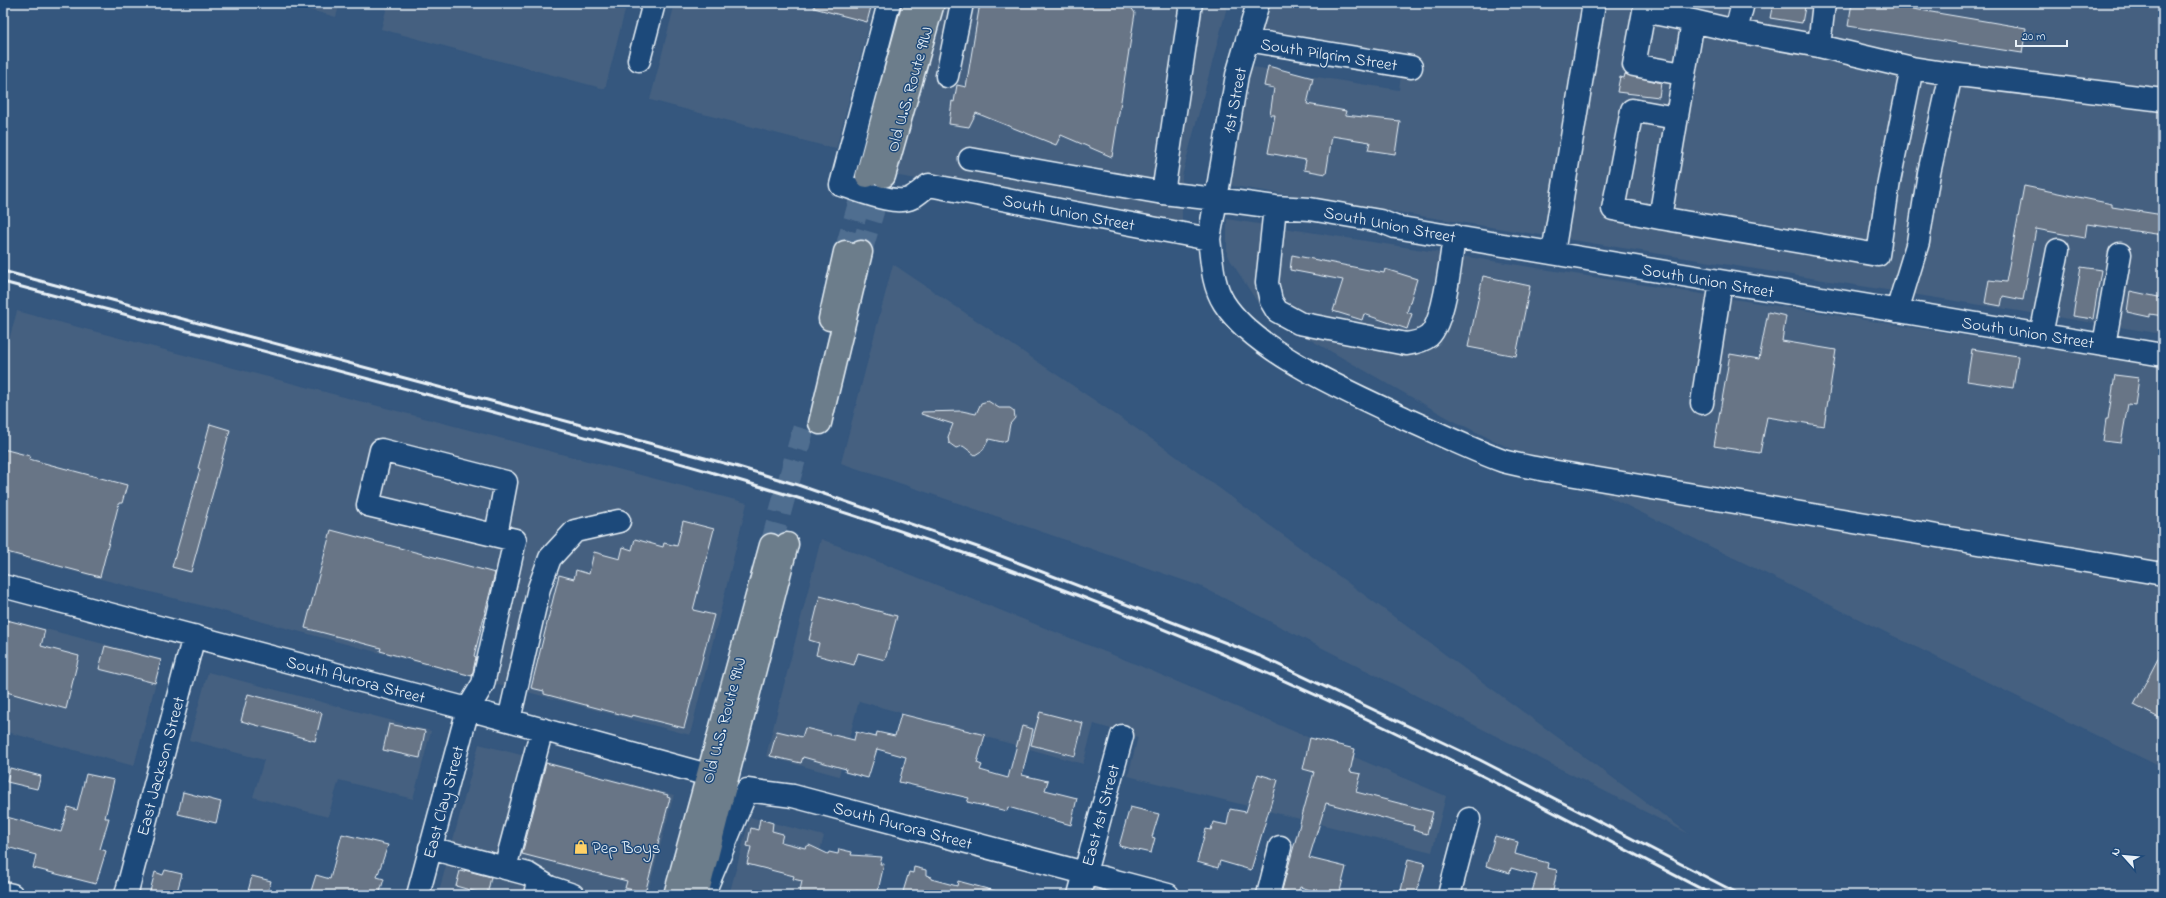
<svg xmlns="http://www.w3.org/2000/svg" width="2166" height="898" viewBox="0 0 2166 898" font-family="'Indie Flower',sans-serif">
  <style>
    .built { fill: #446080 }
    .building { fill: #677486; stroke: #e8f1f8 }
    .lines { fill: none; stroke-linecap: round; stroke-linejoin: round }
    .major-tunnel { stroke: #506e90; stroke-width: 22; stroke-dasharray: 22 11; stroke-linecap: butt }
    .minor-casing { stroke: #e8f1f8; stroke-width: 25 }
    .major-casing { stroke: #e8f1f8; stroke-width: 25 }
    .minor { stroke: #1f4a7a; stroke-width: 22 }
    .major { stroke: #6c7d8b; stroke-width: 22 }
    .rail { stroke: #e8f1f8; stroke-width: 3 }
    .labels { text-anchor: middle; stroke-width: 3; stroke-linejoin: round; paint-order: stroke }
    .street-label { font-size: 17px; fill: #e8f1f8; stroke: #1f4a7a }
    .poi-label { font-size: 17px; fill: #e8f1f8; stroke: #1f4a7a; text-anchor: start }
  </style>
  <rect width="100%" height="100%" fill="#35577e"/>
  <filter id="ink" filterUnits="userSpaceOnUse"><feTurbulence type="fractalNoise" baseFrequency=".025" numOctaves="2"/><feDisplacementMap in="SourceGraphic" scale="8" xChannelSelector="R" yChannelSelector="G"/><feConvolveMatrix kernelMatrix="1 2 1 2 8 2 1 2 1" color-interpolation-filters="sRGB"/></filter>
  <g filter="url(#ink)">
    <!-- built -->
    <path class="built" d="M284,3H340L336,17Z
      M388,3H627L605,89L381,29Z
      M675,3H875L836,149L650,100Z
      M940,3H1228L1182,176V224L893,175Z
      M1263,3H2163V334L1227,185L1247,66L1399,90L1402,68L1254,44Z
      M1227,219L2163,367V768L1450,419L1265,314L1227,255Z
      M893,264L1162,446L1689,834L1200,586L841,463Z
      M17,311L747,503L690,735L3,553V362Z
      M821,539L1133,663L1446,796L1432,852L1128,776L1138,737L1094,724L1083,764L859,701L839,776L766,756Z
      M3,618L162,659L134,766L3,731Z
      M208,672L431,731L413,799L339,780L328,817L253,797L264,760L189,740Z
      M479,744L674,795L647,895H438Z
      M750,817L824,836L808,895H729Z"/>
    <!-- building -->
    <path class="building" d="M814,3H872L867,22L814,8Z
      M980,3H1128L1135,13L1112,157L1061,135L1056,145L976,113L969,127L949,124L952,101L954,102L957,85L966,87Z
      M1773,3H1802V6L1805,7L1802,23L1770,18Z
      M1852,3H1878L2026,28L2022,53L1848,26Z
      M1268,66L1313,78L1307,104L1346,111L1345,115L1400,121L1395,154L1368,150L1370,142L1332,136L1326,174L1304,170L1306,160L1268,153L1275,115H1270L1274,88L1264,86Z
      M1625,74L1661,83L1659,97L1617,92L1620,77L1624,78Z
      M2024,186L2112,204V207L2163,215V235L2087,224L2085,238L2036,229L2023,300L2003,296L2001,306L1985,303L1989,280L2006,282Z
      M1292,255L1384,273L1385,269L1417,279L1407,312L1412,314L1407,329L1364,314L1362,320L1333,311L1343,280L1290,270Z
      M2081,267L2101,270L2093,319L2073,316Z
      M1483,276L1530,286L1516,356L1468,347Z
      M2130,291L2163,298V316L2150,314V317L2127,312Z
      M1768,312L1786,316L1782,341L1836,350L1824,426L1767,417L1760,453L1714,446L1730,354L1759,359Z
      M1972,349L2018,356L2013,388L1967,381Z
      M2115,375L2139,378L2135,405L2128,404L2121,443L2103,441L2106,419H2108Z
      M988,401L999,408H1010L1014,411L1015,418L1010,424L1007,440L1002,442L989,439L983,450L975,455L963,446L956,448L949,443L948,437L953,424L921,414L922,412L962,411L976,414L981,403Z
      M210,424L230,430L191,572L172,567L200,469L198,468Z
      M3,449L30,456L29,459L127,485L122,503H119L100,577L3,551Z
      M683,521L714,529L693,610L714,615L684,728L632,715L631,717L544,694V691L531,688L559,575L574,579L576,570L589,574L594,552L620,559L623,547L632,550L635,539L663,547L664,543L677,546Z
      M331,530L495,573L474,656L476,657L472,676L380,651L381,648L305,628Z
      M820,596L897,616L885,660L858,653L854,665L816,655L819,643L809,640Z
      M3,619L45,630L41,646L79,656L66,709L3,691Z
      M105,646L161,660L155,683L99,669Z
      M2163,649V720L2134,705Z
      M248,694L322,713L315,741L241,721Z
      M1040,712L1083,723L1075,756L1031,745Z
      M901,714L985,735L977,763L982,765L980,770L1008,778L1022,726L1033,729L1022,775L1048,781L1045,790L1077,798L1071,825L1008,807L1007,811L967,802L969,798L899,782L906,757L877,749L868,778L845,772L846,769L803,757L801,763L770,756L777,731L802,737L805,728L854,740L856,732L876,737L877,732L895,736Z
      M389,724L425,731L420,758L383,750Z
      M1310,738L1355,749L1350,772L1361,774L1356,792L1433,812L1427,834L1413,830L1414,826L1326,803L1309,858L1346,867L1339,895H1328L1300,887L1297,894L1282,890L1314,772L1303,769Z
      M546,763L668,795L667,797L670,798L645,893L625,888L627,881L522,854Z
      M10,768L41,776L37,789L7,782Z
      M86,774L114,780L105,818H109L100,849L106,851L96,884L33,868L36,855L3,846V816L61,832L68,807L77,810Z
      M1258,774L1278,780L1251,870L1220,861L1218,868L1197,862L1206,829L1211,830L1213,822L1227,825L1230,809L1246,812Z
      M183,792L221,802L216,823L178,814Z
      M1130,807L1159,814L1152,837L1155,838L1151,853L1119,846Z
      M760,819L773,823L772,831L783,834L781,842L805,848L809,845L828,854L829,852L838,854L839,849L852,852L851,855L882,857L880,864H884L877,895L856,891V895H799L802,881L793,879L794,876L747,864L751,847L747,846L751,828L758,830Z
      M342,834L388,845L377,877L384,879L379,895H325L311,891L316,875L330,879Z
      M1495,836L1518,842L1515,854L1548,863L1547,868L1557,870L1553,891L1550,890L1548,895H1531L1537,875L1511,868L1510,873L1486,866Z
      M1408,859L1425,863L1416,895H1400Z
      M914,867L926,870V875L931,877V879L957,886L958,881L995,891V895H902L909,872L913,873Z
      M165,870L182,874L176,895H149L155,872L163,875Z
      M464,870L491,877L487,895L456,886L460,871L464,872Z
      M252,876L271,881L267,895H247Z"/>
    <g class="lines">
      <!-- major-tunnel -->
      <path class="major-tunnel" d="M845,252L867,176
        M861,252L883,178
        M771,545L805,423"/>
      <defs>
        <path id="minor" d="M889,3L841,185C859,190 895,206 911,198C917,195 923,189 929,185L1209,239L1216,199L1275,207L1310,209L1380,221L1395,227L2163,355
          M1191,3L1163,193L1216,199L1237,75L1258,3
          M1824,3L1819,46L1912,68L1951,74
          M1736,31L1743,3
          M1247,40L1411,67
          M1819,46L1736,31L1693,21L1660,218L1878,255L1889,181L1912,68
          M639,60L654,3
          M1683,74L1634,65L1644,11L1693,21
          M947,76L962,3
          M970,159L1163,193
          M1275,207L1267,283L1271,301L1277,311L1299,323L1406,344C1414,343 1423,341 1429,336C1445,321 1451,258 1454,236
          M1660,218L1613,209L1632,110L1676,118
          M1209,239C1212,261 1212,284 1224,303C1256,353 1353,394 1406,419C1438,433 1470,449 1503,461C1517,465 1531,467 1545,470L2163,574
          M1553,253L1594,3
          M1897,311L1918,242L1929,173L1951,74L2163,100
          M2041,335L2058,250
          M2104,345L2120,254
          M1702,403L1721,282
          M3,586L468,709L708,775
          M509,720L539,588L550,558L575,531L619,521
          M430,848L528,874L549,887
          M505,868L542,729
          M706,888L747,790L793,796L1168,895
          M536,890L549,887L573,895
          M3,893L12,895
          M126,895L194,636
          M418,895L468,709L483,684L515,540L368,505L381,450L506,482L496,535
          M1079,895L1122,736
          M1268,895L1280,847
          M1449,895L1469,819"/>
        <path id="major" d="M867,176L914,3
          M884,176L933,3
          M830,319L845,252
          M820,423L861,252
          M675,895L771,545
          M697,895L787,544"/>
      </defs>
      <!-- minor casing -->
      <use href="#minor" class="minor-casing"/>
      <!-- major casing -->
      <use href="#major" class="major-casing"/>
      <!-- minor -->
      <use href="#minor" class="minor"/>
      <!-- major -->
      <use href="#major" class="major"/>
      <!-- rail -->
      <path class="rail" d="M3,271L735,466L798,485L983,549L1260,656L1480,760L1741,895
        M3,282C156,323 310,363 463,404C623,447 782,489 938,544C1090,597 1241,658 1386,728C1496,781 1604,839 1713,895"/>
    </g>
  </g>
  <!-- icons -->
  <defs>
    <symbol id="shop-bare" viewBox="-9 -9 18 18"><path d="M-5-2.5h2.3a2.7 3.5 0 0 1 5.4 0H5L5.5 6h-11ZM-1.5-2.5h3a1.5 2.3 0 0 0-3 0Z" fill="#ffd166" stroke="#1f4a7a" stroke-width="2.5" paint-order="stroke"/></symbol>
  </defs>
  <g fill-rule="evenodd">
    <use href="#shop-bare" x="571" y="837" width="20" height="20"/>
  </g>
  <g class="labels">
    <!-- street labels -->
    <g class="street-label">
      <text transform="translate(1329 54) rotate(9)" y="6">South Pilgrim Street</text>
      <text transform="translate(909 89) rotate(-74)" y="6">Old U.S. Route 99W</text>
      <text transform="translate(1234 100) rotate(-79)" y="6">1st Street</text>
      <text transform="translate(1069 212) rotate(11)" y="6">South Union Street</text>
      <text transform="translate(1390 224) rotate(11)" y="6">South Union Street</text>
      <text transform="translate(1708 280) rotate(10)" y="6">South Union Street</text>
      <text transform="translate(2028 332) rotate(9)" y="6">South Union Street</text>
      <text transform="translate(356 679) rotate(15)" y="6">South Aurora Street</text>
      <text transform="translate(723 720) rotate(-75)" y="6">Old U.S. Route 99W</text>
      <text transform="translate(160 766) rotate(-75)" y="6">East Jackson Street</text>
      <text transform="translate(443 802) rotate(-75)" y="6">East Clay Street</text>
      <text transform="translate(1100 815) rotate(-75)" y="6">East 1st Street</text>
      <text transform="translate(903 825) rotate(15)" y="6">South Aurora Street</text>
    </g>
    <!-- poi labels -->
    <g class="poi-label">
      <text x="592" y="853">Pep Boys</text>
    </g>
  </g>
  <!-- margin -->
  <rect width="2166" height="898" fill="none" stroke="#1f4a7a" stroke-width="16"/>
  <rect x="8" y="8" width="2150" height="882" fill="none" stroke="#e8f1f8" stroke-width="1.5" filter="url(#ink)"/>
  <!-- north arrow -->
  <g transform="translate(2124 856) rotate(297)" stroke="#1f4a7a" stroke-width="3" paint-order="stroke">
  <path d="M0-3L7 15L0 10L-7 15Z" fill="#e8f1f8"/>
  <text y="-6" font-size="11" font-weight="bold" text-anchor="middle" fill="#e8f1f8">N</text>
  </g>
  <!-- scale -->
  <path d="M2016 40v6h51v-6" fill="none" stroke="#e8f1f8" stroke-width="2"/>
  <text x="2022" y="40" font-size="12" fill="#e8f1f8" stroke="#1f4a7a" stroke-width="3" paint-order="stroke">20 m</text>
</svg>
